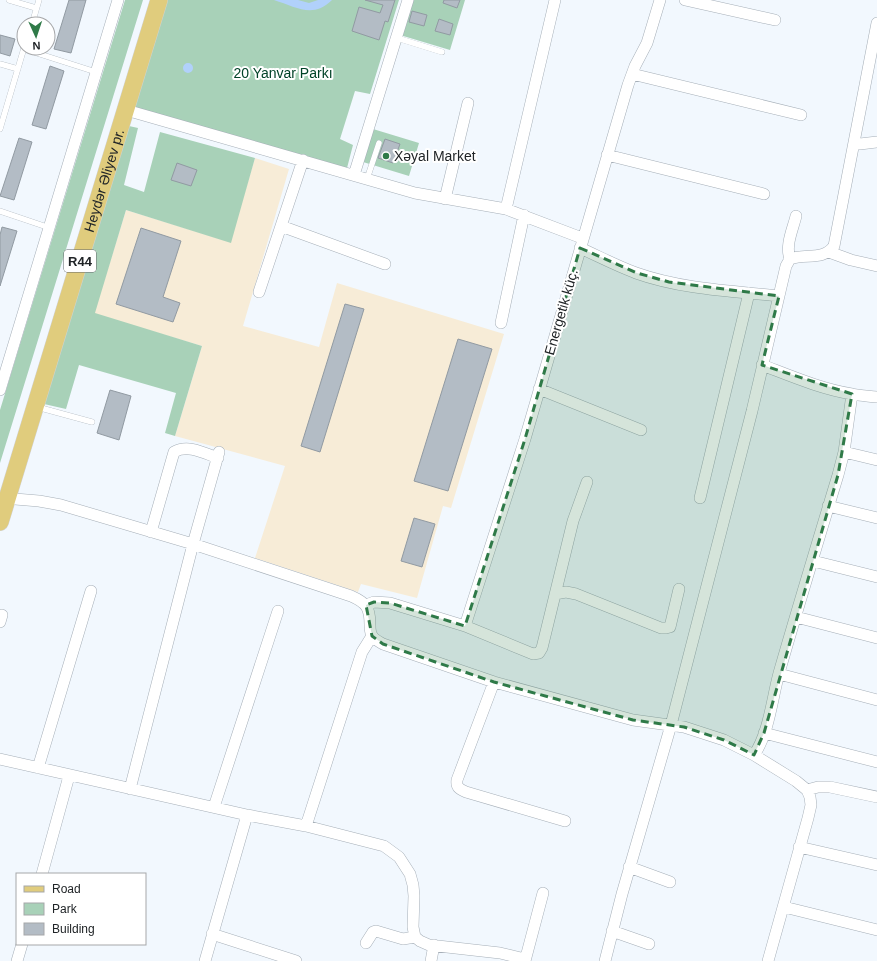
<svg xmlns="http://www.w3.org/2000/svg" width="877" height="961" viewBox="0 0 877 961" font-family="Arial,sans-serif">
  <style>
    .industrial { fill: #f7ecd7 }
    .green { fill: #a8d1b8 }
    .water { fill: #b1d1fb }
    .building { fill: #b3bcc5; stroke: #919aa2 }
    .lines { fill: none; stroke-linecap: round; stroke-linejoin: round }
    .service-casing { stroke: #a6afb8; stroke-width: 6 }
    .minor-casing { stroke: #a6afb8; stroke-width: 12 }
    .primary-casing { stroke: #d2d3d4; stroke-width: 18 }
    .service { stroke: #fff; stroke-width: 5.5 }
    .minor { stroke: #fff; stroke-width: 11 }
    .primary { stroke: #e0cc7d; stroke-width: 17 }
    .marked { fill: #2f7a48; fill-opacity: 0.2; stroke: #2f7a48; stroke-width: 3; stroke-dasharray: 8 5; stroke-linejoin: round }
    .poi-dot { fill: #2f7a48; stroke: #fff; stroke-width: 1.5 }
    .labels { text-anchor: middle; stroke-width: 4; stroke-linejoin: round; paint-order: stroke }
    .shield { fill: #fff; stroke: #636668; stroke-width: 1 }
    .shield-label { font-size: 13px; font-weight: bold; fill: #202427 }
    .park-label { font-size: 14px; fill: #004227; stroke: #fff }
    .poi-label { font-size: 14px; fill: #202427; stroke: #fff; text-anchor: start }
    .street-label { font-size: 14px; fill: #202427; stroke: #fff }
  </style>
  <rect width="100%" height="100%" fill="#f2f8fe"/>
  <!-- industrial -->
  <path class="industrial" d="M255,158L289,169L243,326L319,347L337,283L504,334L451,508L443,506L417,598L361,584L358,592L255,558L285,466L175,436L202,346L94,314L126,210L230,242Z"/>
  <!-- green -->
  <path class="green" d="M125,0H143L0,463V410Z
    M166,0H399L370,94L355,91L340,139L353,145L347,168L134,107Z
    M411,0H465L450,50L400,35Z
    M129,126L138,128L124,185L144,192L160,132L255,158L231,243L126,210L95,313L202,346L175,436L165,433L176,393L79,365L66,409L44,404Z
    M373,129L419,143L409,176L363,162Z"/>
  <!-- water -->
  <path class="water" d="M274,0H298L309,3L318,0H332C313,19 296,7 274,0Z
    M183 68a5 5 0 1 1 10 0a5 5 0 1 1-10 0Z"/>
  <!-- building -->
  <path class="building" d="M69,0H86L71,53L54,49Z
    M365,0H395L388,22L385,21L379,40L352,31L359,7L380,13L383,5Z
    M444,0H460L457,8L443,3Z
    M412,11L427,15L424,26L409,22Z
    M439,19L453,24L450,35L435,31Z
    M0,35L15,39L10,56L0,53Z
    M50,66L64,71L46,129L32,125Z
    M19,138L32,142L14,200L0,196Z
    M385,139L400,144L393,163L378,158Z
    M177,163L197,170L191,186L171,180Z
    M2,227L17,231L0,286V235Z
    M141,228L181,241L163,297L180,303L173,322L116,304Z
    M345,304L364,309L320,452L301,446Z
    M458,339L492,349L448,491L414,481Z
    M110,390L131,396L119,440L97,433Z
    M414,518L435,524L422,567L401,561Z"/>
  <g class="lines">
    <defs>
      <path id="service" d="M9,0L36,8
        M32,24L39,0
        M397,38L442,52
        M24,49L96,72
        M0,64L18,69
        M0,129L24,48
        M367,179L379,143
        M0,211L50,228
        M37,407L92,422"/>
      <path id="minor" d="M685,0L775,20
        M632,74L801,115
        M126,110L415,193L506,209L582,238
        M854,144H860L877,142
        M607,155L764,194
        M354,175L408,0
        M445,199L468,103
        M506,209L555,0
        M281,226L385,264
        M580,248C598,256 617,266 636,273C681,289 731,291 779,296
        M829,252L851,260L877,266
        M790,259C785,245 793,229 796,216
        M259,292L303,160
        M501,323L524,215
        M762,365C791,376 821,389 852,394C860,396 869,396 877,397
        M539,389L641,430
        M0,390L118,0
        M844,452L877,460
        M3,498L39,501L61,505L193,544L351,596C367,603 370,608 370,625C370,629 370,634 373,637C375,640 380,642 383,644L494,682L633,720L684,727L724,740L754,755L796,781L807,790L810,797L811,805L808,818L768,961
        M700,498L749,293
        M828,506L877,518
        M151,532L174,452C188,444 204,453 218,458
        M813,561L877,577
        M555,594L566,592L576,594L661,628H666L670,627L679,589
        M366,605L374,602L390,603L465,626L533,654L539,653L542,648L573,521L587,482
        M796,617L877,638
        M0,622L2,615
        M465,626L525,439L628,85L635,66L647,43L660,0
        M779,674L877,700
        M494,682L457,780C456,787 459,789 466,792L565,821
        M764,733L877,762
        M754,755C769,733 772,699 779,673C798,607 818,541 838,475L844,452L852,394
        M0,759L247,815L306,826L384,846L399,857L410,874L413,885L414,896L413,927L415,937L420,941L429,945L500,953L525,959
        M38,768L91,591
        M130,789L193,544L219,452
        M807,790L818,787H830L877,797
        M214,807L278,611
        M306,826L362,652L372,636
        M799,847L877,865
        M629,867L670,882
        M42,874L69,776
        M784,907L877,930
        M612,931L649,944
        M212,934L296,961
        M366,943L373,932L376,931L403,939L415,937
        M17,961L22,944
        M205,961L247,815
        M431,961L434,945
        M525,961L543,893
        M605,961L622,894L671,725L752,411L786,266L790,259C806,253 823,261 834,246L877,23"/>
      <g id="primary">
        <path id="s1" d="M0,522L159,0"/>
      </g>
    </defs>
    <!-- service casing -->
    <use href="#service" class="service-casing"/>
    <!-- minor casing -->
    <use href="#minor" class="minor-casing"/>
    <!-- primary casing -->
    <use href="#primary" class="primary-casing"/>
    <!-- service -->
    <use href="#service" class="service"/>
    <!-- minor -->
    <use href="#minor" class="minor"/>
    <!-- primary -->
    <use href="#primary" class="primary"/>
  </g>
  <!-- marked area -->
  <path class="marked" d="M580,248L637,273L669,282L779,296L762,365L852,394L838,475L764,733L754,755L724,740L684,727L633,720L494,682L383,644L372,636L366,605L374,602L390,603L465,626L525,439Z"/>
  <!-- markers -->
  <circle class="poi-dot" cx="386" cy="156" r="4"/>
  <g class="labels">
    <!-- shield labels -->
    <rect class="shield" x="64" y="250" width="32" height="22" rx="3"/>
    <g class="shield-label">
      <text x="80" y="266">R44</text>
    </g>
    <!-- park labels -->
    <g class="park-label">
      <text x="283" y="78">20 Yanvar Parkı</text>
    </g>
    <!-- poi labels -->
    <g class="poi-label">
      <text x="394" y="161">Xəyal Market</text>
    </g>
    <!-- street labels -->
    <g class="street-label">
      <text dy="5" stroke="none"><textPath href="#s1" startOffset="357">Heydər Əliyev pr.</textPath></text>
      <text transform="translate(561 312) rotate(-74)" y="5">Energetik küç.</text>
    </g>
  </g>
  <!-- legend -->
  <rect x="16" y="873" width="130" height="72" fill="#ffffff" stroke="#a6a7a9"/>
  <rect x="24" y="886" width="20" height="6" fill="#e0cc7d" stroke="#a6a7a9"/>
  <text x="52" y="893" font-size="12" fill="#202427">Road</text>
  <rect x="24" y="903" width="20" height="12" fill="#a8d1b8" stroke="#a6a7a9"/>
  <text x="52" y="913" font-size="12" fill="#202427">Park</text>
  <rect x="24" y="923" width="20" height="12" fill="#b3bcc5" stroke="#a6a7a9"/>
  <text x="52" y="933" font-size="12" fill="#202427">Building</text>
  <!-- north arrow -->
  <g transform="translate(36 36) rotate(177)"><circle r="19" fill="#ffffff" stroke="#a6a7a9"/>
  <path d="M0-3L7 15L0 10L-7 15Z" fill="#2f7a48"/>
  <text y="-6" font-size="11" font-weight="bold" text-anchor="middle" fill="#202427">N</text>
  </g>
</svg>
